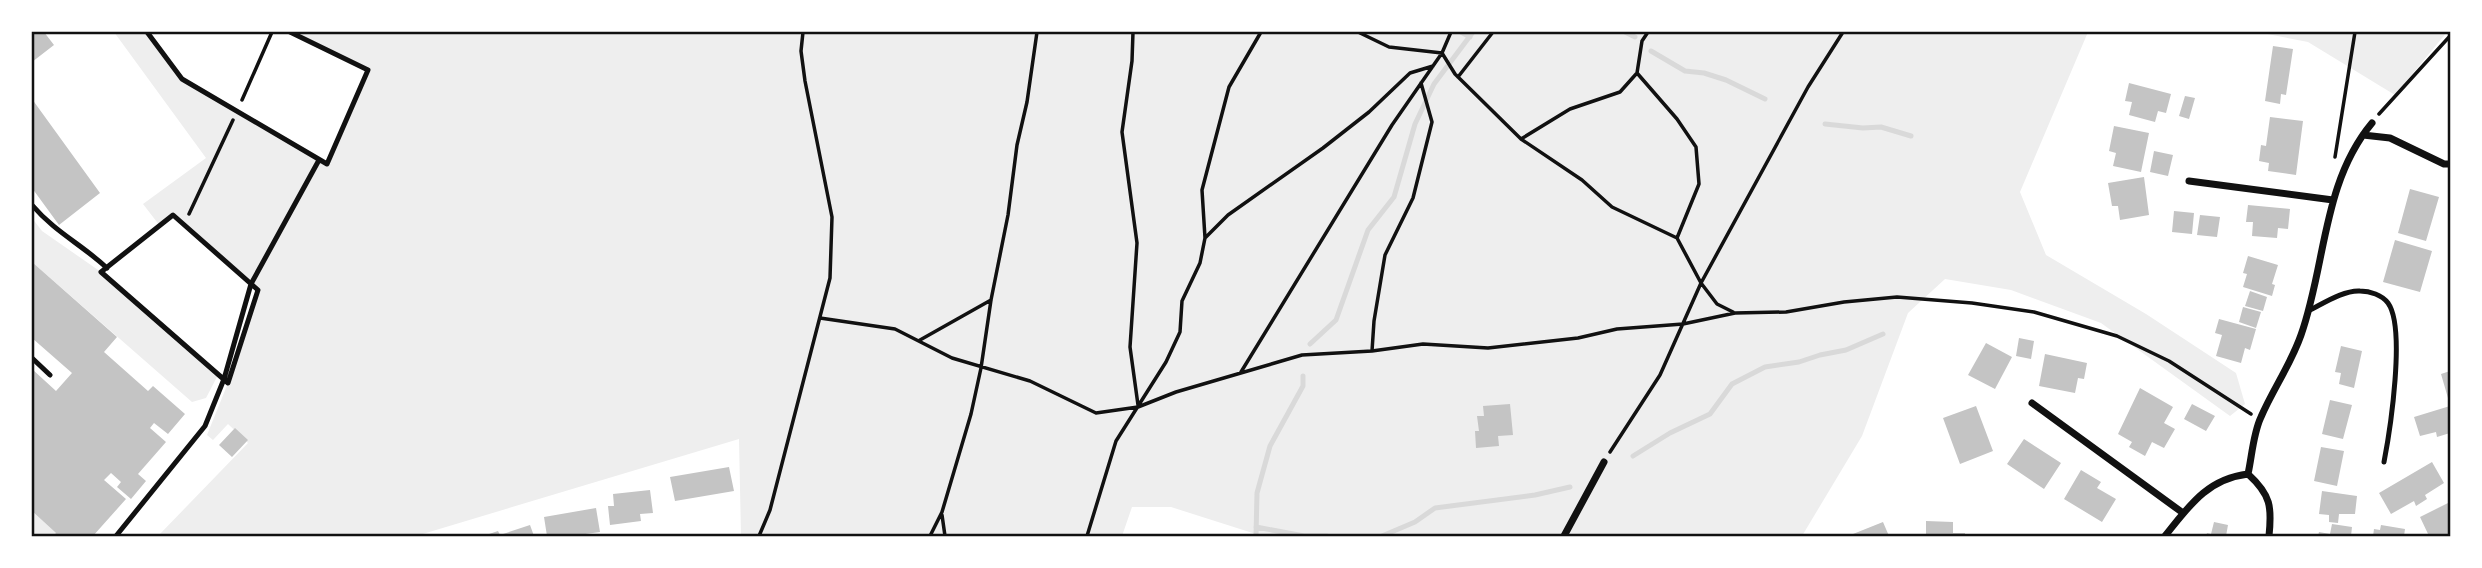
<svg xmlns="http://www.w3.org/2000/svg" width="2482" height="568" viewBox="0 0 2482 568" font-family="Helvetica,sans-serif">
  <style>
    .green { fill: #eee }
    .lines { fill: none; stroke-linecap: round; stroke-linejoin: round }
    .stream { stroke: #d9d9d9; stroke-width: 5 }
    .building { fill: #c4c4c4 }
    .path { stroke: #111; stroke-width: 3.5 }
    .service { stroke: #111; stroke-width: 5 }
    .minor { stroke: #111; stroke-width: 7 }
    .neatline { fill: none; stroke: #111; stroke-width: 2.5 }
  </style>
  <rect width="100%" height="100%" fill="#fff"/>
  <!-- green -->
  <path class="green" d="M114,32H147L182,79L326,164L368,70L290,32H2088L2020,192L2046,255L2146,314L2236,373L2245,404L2230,416L2101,323L2011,290L1945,279L1908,313L1862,436L1802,536H1262L1171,507H1132L1122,536H741L739,439L416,536H158L248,443L228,424L213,440L207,435L228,383L258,291L174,216L160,226L143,204L206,158Z
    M2257,32H2447L2395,95L2308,42Z
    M32,218L42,231L101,272L218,375L206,398L192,402L32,262Z
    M32,511L56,533L53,536H32Z"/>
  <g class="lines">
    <!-- stream -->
    <path class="stream" d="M1461,32L1470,37
      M1625,32L1635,37
      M1651,51L1685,71L1704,73L1726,80L1765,99
      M1825,124L1863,128L1881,127L1911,136
      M1310,344L1336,320L1368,230L1394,197L1415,124L1434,84L1473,32
      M1633,456L1670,433L1710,414L1732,384L1765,367L1799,362L1820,355L1846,350L1883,334
      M1256,527L1304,536H1327
      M1256,536L1257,493L1270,446L1303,386V376
      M1382,536L1415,522L1435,508L1535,495L1570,487"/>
  </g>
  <!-- building -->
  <path class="building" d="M32,32H44L54,45L32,62Z
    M2273,46L2293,49L2286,95L2281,94L2280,104L2265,101Z
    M2129,83L2171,94L2166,113L2158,111L2155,122L2129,115L2132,102L2125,101Z
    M2185,96L2195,98L2189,119L2179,116Z
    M32,99L100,193L59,225L32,188Z
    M2270,117L2303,121L2296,175L2268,171L2269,163L2259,161L2261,145L2266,146Z
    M2114,126L2149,133L2141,172L2113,166L2116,153L2109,151Z
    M2154,151L2173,155L2168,176L2150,172Z
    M2144,177L2149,215L2120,220L2118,206H2112L2108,183Z
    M2410,189L2439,197L2426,241L2398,233Z
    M2248,205L2290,209L2288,229L2278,228L2277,238L2252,236L2253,222H2246Z
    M2174,211L2194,213L2192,234L2172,232Z
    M2200,215L2220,217L2217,237L2197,235Z
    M2395,240L2432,251L2420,292L2383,282Z
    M2248,256L2278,265L2272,284L2275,285L2272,296L2243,287L2247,274L2243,273Z
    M32,262L117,337L104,352L148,391L153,386L185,414L168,434L154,423L150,428L166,442L138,474L146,481L131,499L117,487L121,482L111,473L104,480L126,499L93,536H53L56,533L32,511V369L56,391L72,373L32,338Z
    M2250,291L2267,297L2263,311L2245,306Z
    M2243,307L2261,312L2256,328L2239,322Z
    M2219,319L2256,329L2250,350L2245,348L2241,363L2216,356L2222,335L2215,333Z
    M2019,338L2034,341L2031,359L2016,356Z
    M1986,343L2012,357L1995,389L1968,375Z
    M2341,346L2362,351L2354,388L2339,384L2341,373L2335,372Z
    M2045,354L2087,363L2084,379L2078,378L2075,393L2039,386Z
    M2450,371V405L2441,374Z
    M2140,388L2173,407L2164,423L2175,429L2164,448L2152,442L2145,456L2129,447L2132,442L2118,434Z
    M2330,400L2352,405L2343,439L2322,434Z
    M1510,404L1513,435L1498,436L1499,446L1476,448L1475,431H1479L1477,416H1484L1483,406Z
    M2192,404L2215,416L2206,431L2184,419Z
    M1976,406L1993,451L1960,464L1943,418Z
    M2450,406V433L2437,437L2436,432L2420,436L2414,417Z
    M235,428L248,440L232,457L219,445Z
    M2024,439L2061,463L2044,489L2007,464Z
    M2321,447L2344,451L2337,486L2314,481Z
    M2432,462L2444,483L2425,495L2427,499L2416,506L2414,501L2391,514L2379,493Z
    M729,467L734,491L675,501L670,477Z
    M2081,470L2101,482L2097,488L2116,499L2102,522L2064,499Z
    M650,490L653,513L640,514L641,521L610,525L608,506H614L613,494Z
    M2322,491L2357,496L2355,514H2339L2338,523L2329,522V515L2319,514Z
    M2450,502V535L2429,536L2420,517Z
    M596,508L600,532L571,536H547L544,517Z
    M1926,521L1953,522V533H1965V536H1926Z
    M1883,522L1889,536H1848Z
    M2214,522L2228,525L2226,536H2206L2207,533L2211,534Z
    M2332,524L2352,527L2351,536H2318L2319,532L2330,534Z
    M530,525L534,536H483L498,531L500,535Z
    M2381,525L2405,529L2404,536H2373L2374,529L2380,530Z"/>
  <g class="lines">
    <!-- path -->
    <path class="path" d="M1133,32L1132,61L1122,132L1137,243L1130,347L1138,405
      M1358,32L1389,47L1442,53L1455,74L1521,139L1582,180L1612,207L1677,238L1701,283L1717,304L1733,312
      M1637,73L1677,119L1696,147L1699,184L1677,238
      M1458,77L1493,32
      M242,100L272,32
      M2379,114L2450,36
      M1521,139L1570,109L1620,92L1637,73L1642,41L1648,32
      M2335,157L2355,32
      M189,214L233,120
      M1205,238L1228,215L1323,148L1369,112L1410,73L1433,66
      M820,318L895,329L952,358L1030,381L1096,413L1138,407L1176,392L1302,355L1372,351L1423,344L1488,348L1578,338L1617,329L1683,324L1735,313L1786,312L1844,302L1897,297L1972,303L2034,312L2117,336L2169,361L2251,414
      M920,340L991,300
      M1372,351L1374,321L1385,255L1413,198L1432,122L1421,83
      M1241,372L1392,125L1442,53L1451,32
      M1610,452L1660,375L1701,283L1808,87L1843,32
      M942,515L945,536
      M759,536L770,510L830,278L832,217L805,81L801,51L803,32
      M930,536L942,512L971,414L981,368L991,300L1008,215L1017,145L1027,102L1037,32
      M1087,536L1116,441L1166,362L1180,332L1182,301L1200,263L1205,238L1202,190L1229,87L1261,32"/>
    <!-- service -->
    <path class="service" d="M147,32L182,79L327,164L368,70L290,32
      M32,205C55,232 81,244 107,268
      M173,215L258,290L228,383L101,272Z
      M2310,310C2324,303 2344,290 2360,291C2370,291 2382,295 2388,303C2406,328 2390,431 2384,462
      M32,358L50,375
      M116,536L205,426L224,379L251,284L319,160"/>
    <!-- minor -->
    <path class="minor" d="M2363,135L2390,138L2444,164H2450
      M2189,181L2333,200
      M2032,403L2183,513
      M2248,474C2252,456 2253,434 2261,417C2273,389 2291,364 2301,335C2326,265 2322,183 2372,123
      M2248,474C2271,495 2272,507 2269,536
      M1564,536L1604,462
      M2165,536C2189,506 2207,479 2248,474"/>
  </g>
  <!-- border -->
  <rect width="2482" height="568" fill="none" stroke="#ffffff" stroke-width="66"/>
  <rect x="33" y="33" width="2416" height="502" class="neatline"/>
</svg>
